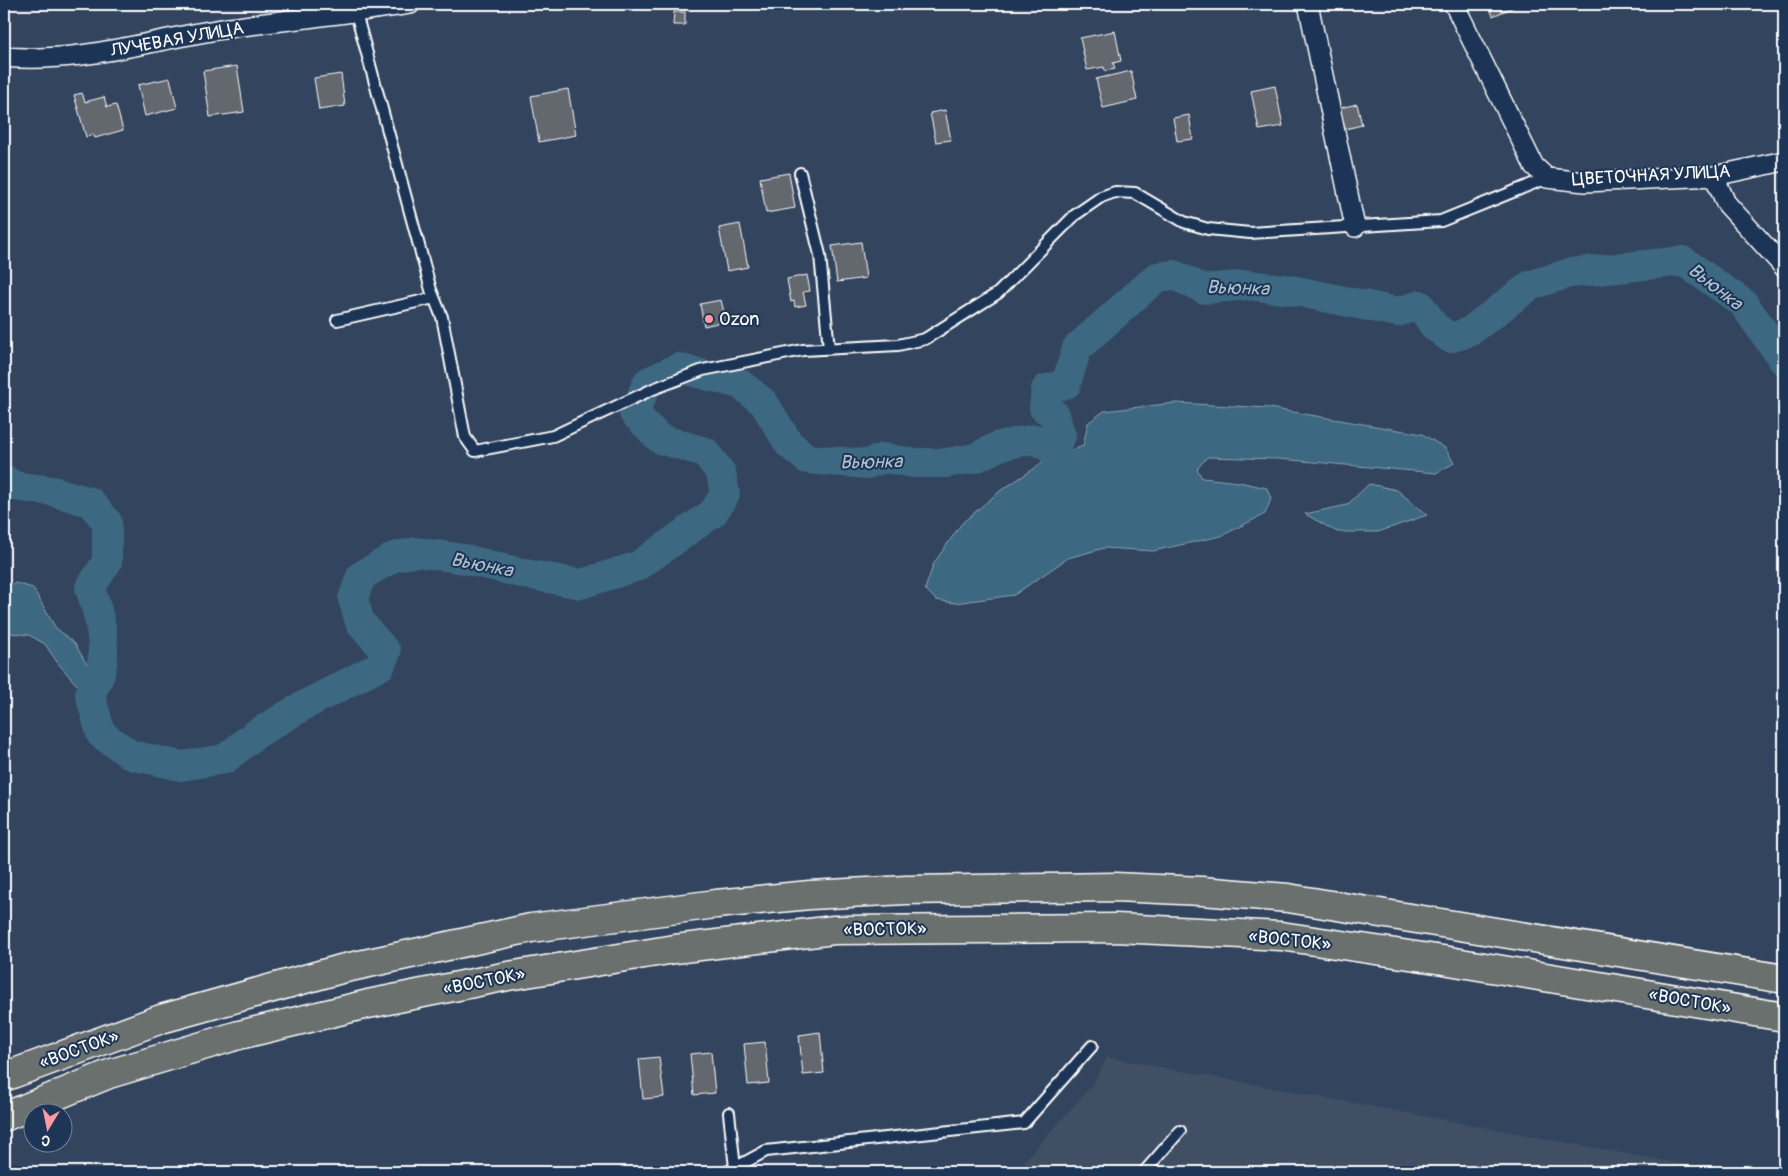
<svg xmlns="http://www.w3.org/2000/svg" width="1788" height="1176" viewBox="0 0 1788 1176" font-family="Pangolin,sans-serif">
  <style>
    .built { fill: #414f63 }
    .water { fill: #3c6881; stroke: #8aa4b3 }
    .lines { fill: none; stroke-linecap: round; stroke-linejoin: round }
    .river { stroke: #3c6881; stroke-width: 30 }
    .building { fill: #63686e; stroke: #fff }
    .service-casing { stroke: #fff; stroke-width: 14 }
    .minor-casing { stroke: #fff; stroke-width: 22 }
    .trunk-casing { stroke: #fff; stroke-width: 31 }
    .service { stroke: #1d3557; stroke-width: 10 }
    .minor { stroke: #1d3557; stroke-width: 19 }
    .trunk { stroke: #6a706d; stroke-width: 28 }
    .poi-dot { fill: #ff9aa2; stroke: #1d3557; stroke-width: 2 }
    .labels { text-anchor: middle; stroke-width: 4; stroke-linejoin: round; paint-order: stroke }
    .street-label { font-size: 18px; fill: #fff; stroke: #1d3557 }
    .poi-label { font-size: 18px; fill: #fff; stroke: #1d3557; text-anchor: start }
    .water-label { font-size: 19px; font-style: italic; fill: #b1c3cd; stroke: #1d3557 }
  </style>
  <rect width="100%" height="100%" fill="#32445e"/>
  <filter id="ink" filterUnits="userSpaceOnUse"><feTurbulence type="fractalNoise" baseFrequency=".02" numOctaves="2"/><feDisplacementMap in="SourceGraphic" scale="10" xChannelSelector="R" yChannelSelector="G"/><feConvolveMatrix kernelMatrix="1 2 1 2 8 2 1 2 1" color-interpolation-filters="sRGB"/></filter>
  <g filter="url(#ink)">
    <!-- built -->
    <path class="built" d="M1107,1057L1725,1172H1019L1026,1159L1093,1084Z"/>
    <!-- water -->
    <path class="water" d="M1175,403L1269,408L1422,434L1445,448L1454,463L1436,473L1279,459L1207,457L1197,469L1202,478L1239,482L1267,488L1271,499L1265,514L1221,536L1153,551L1104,548L1068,558L1014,595L955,603L936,600L925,589L934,563L962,523L1000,491L1038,466L1053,450H1073L1083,446L1088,423L1104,411Z
      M1369,484L1397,490L1427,515L1378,532H1337L1305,514L1347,505Z
      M15,583L33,588L55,627L75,644L89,668L100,673L90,694L75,683L57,662L45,644L29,635L10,633L4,638V587Z"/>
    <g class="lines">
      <!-- river -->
      <path class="river" d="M4,479L14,486L52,491L90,502L107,522V562L90,588C99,614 108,647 100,673C98,680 93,688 90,694L101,734L131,755L181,766L225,759L256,734L303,706L380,666L386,652L360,622L353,599L361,576L394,557L416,552L464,559L525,574L581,584L638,566L713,513L725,494L721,473L705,452L660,439L634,413L648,382L678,368L740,384L764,403L789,444L807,459L867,464L884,458L914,463H946L975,458L999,446L1035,439L1053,450L1061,436L1054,414L1044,408L1046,389L1066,384L1077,348L1157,277L1174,275L1204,289L1248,285L1291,290L1397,312L1420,305L1434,326L1450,338L1469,332L1531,285L1570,273L1683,261L1743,303L1784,361"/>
    </g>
    <!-- building -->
    <path class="building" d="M1488,4H1515L1516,6L1493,16Z
      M674,12H685V25H673Z
      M1115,31L1121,61L1113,63L1115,69L1105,71L1104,67L1087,70L1080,38Z
      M237,66L244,112L210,117L203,71Z
      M1131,71L1137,100L1103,108L1096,79Z
      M341,74L345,106L319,110L314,78Z
      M170,78L177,108L145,116L138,85Z
      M1275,86L1283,126L1259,130L1251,91Z
      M568,89L576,135L539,142L531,96Z
      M82,93L85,102L104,97L107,107L116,105L123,130L95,138L93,134L86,137L74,95Z
      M1357,104L1362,125L1341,130L1336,109Z
      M945,110L951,140L936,142L930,113Z
      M1189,115L1193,139L1177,141L1173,118Z
      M789,173L795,208L766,213L760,178Z
      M740,224L748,267L727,271L719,228Z
      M861,242L866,278L837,282L832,246Z
      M807,275L810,291L803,292L806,305L795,307L794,301L791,302L787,279Z
      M721,300L726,321L704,326L700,304Z
      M820,1032L824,1073L803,1075L799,1035Z
      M765,1042L769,1083L748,1085L744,1044Z
      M711,1052L715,1093L694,1095L690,1054Z
      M659,1057L664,1097L643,1099L639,1059Z"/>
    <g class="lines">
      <defs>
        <path id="service" d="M356,13L431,290L442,317L465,437L475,451L553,436L653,389L703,370L803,350L898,345L925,339L998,293L1075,215L1101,197L1115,192L1135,193L1184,222L1208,229L1250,233L1441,221L1547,178
          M800,173L820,255L829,349
          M337,320L434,298
          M729,1113L735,1168
          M727,1172L766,1151L1024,1123L1092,1046
          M1144,1172L1180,1131"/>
        <path id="minor" d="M1308,4L1355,227
          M1454,4L1534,166L1547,178L1585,182L1714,176L1784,161
          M4,57C84,64 152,39 229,28C290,19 350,14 410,4
          M1714,176L1726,203L1784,267"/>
        <path id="trunk" d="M4,1077L161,1019L341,969L531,928L716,904L810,895L906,890L1115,887L1202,891L1288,898L1784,979
          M4,1117L109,1074L239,1035L368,1004L508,976L675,949L834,930L1116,928L1281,936L1443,960L1784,1017"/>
      </defs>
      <!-- service casing -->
      <use href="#service" class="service-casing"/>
      <!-- minor casing -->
      <use href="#minor" class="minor-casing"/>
      <!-- trunk casing -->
      <use href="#trunk" class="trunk-casing"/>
      <!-- service -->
      <use href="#service" class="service"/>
      <!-- minor -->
      <use href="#minor" class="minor"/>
      <!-- trunk -->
      <use href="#trunk" class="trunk"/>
    </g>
  </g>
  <!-- markers -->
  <circle class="poi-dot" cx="709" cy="319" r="5"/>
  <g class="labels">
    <!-- street labels -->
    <g class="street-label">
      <text transform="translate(177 39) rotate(-10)" y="6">ЛУЧЕВАЯ УЛИЦА</text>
      <text transform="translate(1651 175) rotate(-3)" y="6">ЦВЕТОЧНАЯ УЛИЦА</text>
      <text transform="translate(885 929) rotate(-1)" y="6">«ВОСТОК»</text>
      <text transform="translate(1290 940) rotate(6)" y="6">«ВОСТОК»</text>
      <text transform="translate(484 981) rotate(-11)" y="6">«ВОСТОК»</text>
      <text transform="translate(1690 1001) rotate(10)" y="6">«ВОСТОК»</text>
      <text transform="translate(79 1049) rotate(-20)" y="6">«ВОСТОК»</text>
    </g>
    <!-- poi labels -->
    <g class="poi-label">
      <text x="719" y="325">Ozon</text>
    </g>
    <!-- water labels -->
    <g class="water-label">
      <text transform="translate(1716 286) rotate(38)" y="7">Вьюнка</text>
      <text transform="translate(1238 287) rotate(2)" y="7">Вьюнка</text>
      <text transform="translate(871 461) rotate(-1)" y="7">Вьюнка</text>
      <text transform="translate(482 564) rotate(11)" y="7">Вьюнка</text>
    </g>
  </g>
  <!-- margin -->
  <rect width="1788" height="1176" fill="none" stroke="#1d3557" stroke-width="20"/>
  <rect x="10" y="10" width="1768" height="1156" fill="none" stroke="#fff" stroke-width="2" filter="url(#ink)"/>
  <!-- north arrow -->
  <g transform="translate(48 1128) rotate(190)"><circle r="24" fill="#1d3557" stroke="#77869a"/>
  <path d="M0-4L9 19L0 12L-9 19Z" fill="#ff9aa2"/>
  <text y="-8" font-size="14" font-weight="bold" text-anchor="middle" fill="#ffffff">С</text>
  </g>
</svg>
